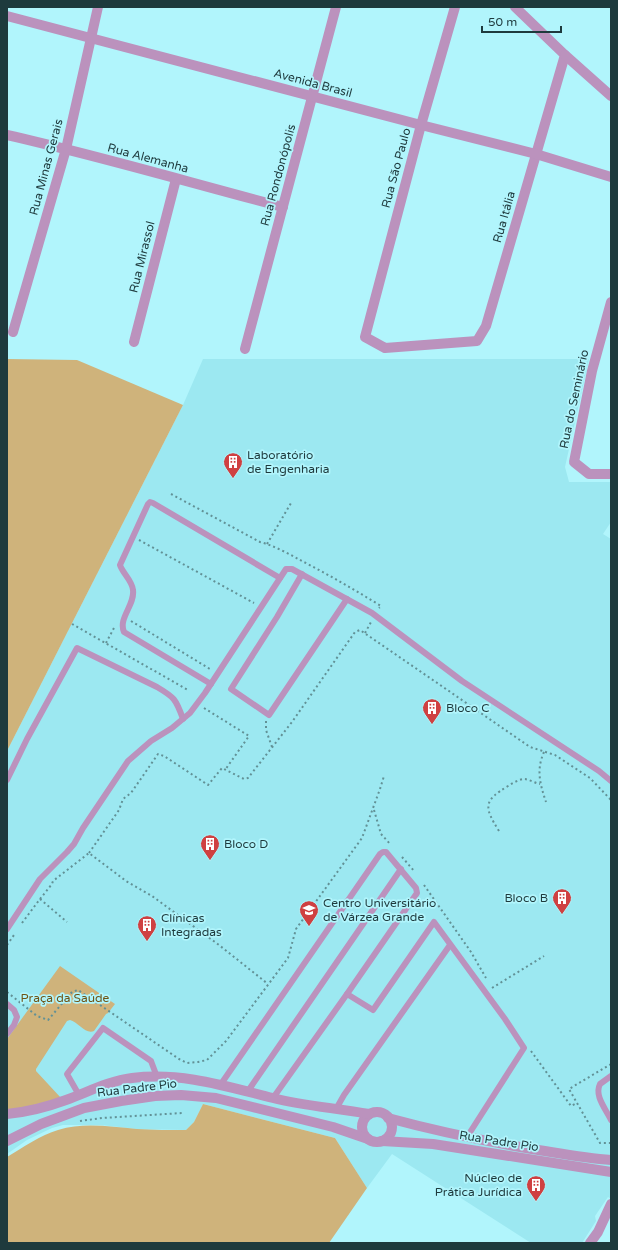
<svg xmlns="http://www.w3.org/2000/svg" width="618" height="1250" font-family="'Varela Round',sans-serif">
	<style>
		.built { fill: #9ce8f1 }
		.green { fill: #cfb37b }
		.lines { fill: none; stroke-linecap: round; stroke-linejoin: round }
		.path { stroke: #629196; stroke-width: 2; stroke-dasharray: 2 3; stroke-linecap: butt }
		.service { stroke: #bb92bd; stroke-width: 6 }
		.minor { stroke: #bb92bd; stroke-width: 10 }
		.tertiary { stroke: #bb92bd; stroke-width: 10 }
		.labels { text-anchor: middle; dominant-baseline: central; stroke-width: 3.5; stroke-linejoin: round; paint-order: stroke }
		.street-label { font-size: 12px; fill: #1e3a3d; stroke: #b1f5fc }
		.poi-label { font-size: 12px; fill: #1e3a3d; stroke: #b1f5fc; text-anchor: start }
		.park-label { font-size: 12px; fill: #6e5416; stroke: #b1f5fc }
	</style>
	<rect width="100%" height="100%" fill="#b1f5fc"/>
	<polygon class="built" points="203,359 589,359 565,467 569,482 611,482 611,522 603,534 611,539 611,1199 608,1197 595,1216 596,1221 582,1243 531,1243 392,1154 367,1188 335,1138 203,1104 194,1122 186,1130 137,1129 101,1125 63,1125 52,1128 27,1140 7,1154 7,751 183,405"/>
	<g class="green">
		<polygon points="7,359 77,360 183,405 7,751"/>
		<path d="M60,966L115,1004L108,1013L106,1014L94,1031C86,1035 78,1022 70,1020L67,1021L36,1069V1071L61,1098L7,1112V1039Z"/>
		<path d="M203,1104L335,1138L367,1188L329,1243H7V1157C22,1148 41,1135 58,1130C85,1122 110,1127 137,1129C153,1130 170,1130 186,1130L194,1122Z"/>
	</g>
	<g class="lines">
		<g class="path">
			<path d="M171,494L260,542C275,546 289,554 302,561C329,575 355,590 381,606L379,608"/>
			<polyline points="139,540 254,603"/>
			<polyline points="267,544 291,503"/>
			<polyline points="131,621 210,669"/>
			<polyline points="72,624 188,690"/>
			<polyline points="365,633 371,622"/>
			<polyline points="106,643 115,626"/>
			<polyline points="204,708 249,736 225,770"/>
			<polyline points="266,721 266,730 272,747"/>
			<path d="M544,752C536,770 540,784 546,802"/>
			<polyline points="374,810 381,834 391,845"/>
			<path d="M499,831C484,807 483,801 508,786C513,783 519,779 525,779C530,780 535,783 540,784"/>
			<polyline points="89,853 119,810 123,799 131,793 158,754 164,756 208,785 222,768 244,779 248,778 292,722 355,632 360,630 446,689 530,747 555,755 590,778 611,800"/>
			<polyline points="402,857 415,872"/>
			<polyline points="424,885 471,952 486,978"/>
			<polyline points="40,899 52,884 53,881 89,853 126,881 152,896 219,945 268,984"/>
			<polyline points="22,923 40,899 67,922"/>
			<polyline points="7,945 14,935"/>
			<polyline points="492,988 544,956"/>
			<polyline points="7,992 37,1016 48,1020 72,992 78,990 179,1059 187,1063 198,1062 207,1060 226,1041 288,958 296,929 362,838 380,789 384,776"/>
			<polyline points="531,1051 571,1106 577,1103"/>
			<polyline points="611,1064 569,1089 600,1143 611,1143"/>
			<polyline points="80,1121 102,1118 182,1113 182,1111"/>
		</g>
		<g class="service">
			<polyline points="302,574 277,617 231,689 269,715 347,599"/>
			<path d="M211,684L124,632C118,618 135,605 133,590C132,580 123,574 120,565L148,504L150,502L153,503L280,578"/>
			<path d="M7,780L27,739L77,648L157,687C174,697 176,699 183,719"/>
			<polyline points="7,929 40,879 67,852 74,844 83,828 128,761 151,741 172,728 190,713 205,693 286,569 292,569 372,613 462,681 599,771 611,781"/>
			<polyline points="347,994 373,1010 434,922 505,1019 524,1048 467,1137"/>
			<polyline points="7,1004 14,1010 17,1017 14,1025 7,1034"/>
			<path d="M611,1076L600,1084C594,1096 606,1109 611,1120"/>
			<polyline points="221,1084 380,854 383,852 386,852 416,888 417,893 347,994 273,1098"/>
			<polyline points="248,1091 401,869"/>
			<polyline points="79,1095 67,1074 103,1028 151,1061 157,1077"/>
			<polyline points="336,1109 344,1095 450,945"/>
		</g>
		<g class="minor">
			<polyline points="455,7 421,125 365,337 385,348 477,341 486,326 565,55 515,7"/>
			<polyline points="565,55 611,96"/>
			<path d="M7,135C100,156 191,183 283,207"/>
			<polyline points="611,302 592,371 574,462 589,474 611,474"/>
			<polyline points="13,332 66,149 98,7"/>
			<polyline points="134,342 176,179"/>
			<polyline points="245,349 336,7"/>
			<circle cx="377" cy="1127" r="15"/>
			<path d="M7,1114C28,1112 47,1107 66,1100C88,1092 109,1081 132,1078C182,1072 225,1086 273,1098C304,1106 337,1108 369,1114"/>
			<path d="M388,1118C436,1131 484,1141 532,1149C558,1153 584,1158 611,1160"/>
			<polyline points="7,1141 41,1124 84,1108 121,1101 155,1096 181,1095 216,1098 333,1127 368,1139"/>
			<polyline points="382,1141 433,1144 611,1172"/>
			<polyline points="590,1243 598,1232 611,1204"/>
		</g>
		<polyline class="tertiary" points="7,16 421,125 536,154 611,177"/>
	</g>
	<defs>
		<symbol id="building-pin" viewBox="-11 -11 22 30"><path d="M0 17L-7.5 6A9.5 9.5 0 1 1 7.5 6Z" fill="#cf4041" stroke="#b1f5fc"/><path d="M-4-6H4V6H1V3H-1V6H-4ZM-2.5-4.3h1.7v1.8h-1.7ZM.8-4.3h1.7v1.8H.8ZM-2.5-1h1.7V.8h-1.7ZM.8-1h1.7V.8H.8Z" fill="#fff"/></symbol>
		<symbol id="university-pin" viewBox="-11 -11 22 30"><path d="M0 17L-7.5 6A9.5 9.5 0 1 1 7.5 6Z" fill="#cf4041" stroke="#b1f5fc"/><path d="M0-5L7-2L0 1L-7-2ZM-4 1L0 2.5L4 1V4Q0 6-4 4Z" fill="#fff"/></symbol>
	</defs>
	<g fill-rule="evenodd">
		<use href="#building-pin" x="222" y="451" width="22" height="30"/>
		<use href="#building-pin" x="421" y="697" width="22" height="30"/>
		<use href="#building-pin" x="199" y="833" width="22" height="30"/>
		<use href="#building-pin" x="551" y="887" width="22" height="30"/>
		<use href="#university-pin" x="298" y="899" width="22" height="30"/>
		<use href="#building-pin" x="136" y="914" width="22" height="30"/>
		<use href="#building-pin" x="525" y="1174" width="22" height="30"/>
	</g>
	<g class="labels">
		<g class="street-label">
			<text transform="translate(313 83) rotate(15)">Avenida Brasil</text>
			<text transform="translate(148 158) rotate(15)">Rua Alemanha</text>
			<text transform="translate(46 167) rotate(-75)">Rua Minas Gerais</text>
			<text transform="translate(396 168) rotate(-75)">Rua São Paulo</text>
			<text transform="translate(278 175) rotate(-75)">Rua Rondonópolis</text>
			<text transform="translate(504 217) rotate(-74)">Rua Itália</text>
			<text transform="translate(142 257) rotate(-76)">Rua Mirassol</text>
			<text transform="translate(574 399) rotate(-78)">Rua do Seminário</text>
			<text transform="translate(137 1088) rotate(-7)">Rua Padre Pio</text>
			<text transform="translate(499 1141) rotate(9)">Rua Padre Pio</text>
		</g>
		<g class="poi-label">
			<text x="247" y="455">Laboratório<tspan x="247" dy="14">de Engenharia</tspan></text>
			<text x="446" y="708">Bloco C</text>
			<text x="224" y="844">Bloco D</text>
			<text x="548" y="898" text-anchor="end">Bloco B</text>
			<text x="323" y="903">Centro Universitário<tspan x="323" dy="14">de Várzea Grande</tspan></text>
			<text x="161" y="918">Clínicas<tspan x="161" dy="14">Integradas</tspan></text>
			<text x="522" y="1178" text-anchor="end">Núcleo de<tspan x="522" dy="14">Prática Jurídica</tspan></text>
		</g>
		<g class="park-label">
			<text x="65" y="998">Praça da Saúde</text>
		</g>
	</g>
	<rect width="618" height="1250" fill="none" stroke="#1e3a3d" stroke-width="16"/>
	<path d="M482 26v6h79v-6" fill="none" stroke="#1e3a3d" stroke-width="2"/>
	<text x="488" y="26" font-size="12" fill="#1e3a3d" stroke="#b1f5fc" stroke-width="3" paint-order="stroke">50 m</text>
</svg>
